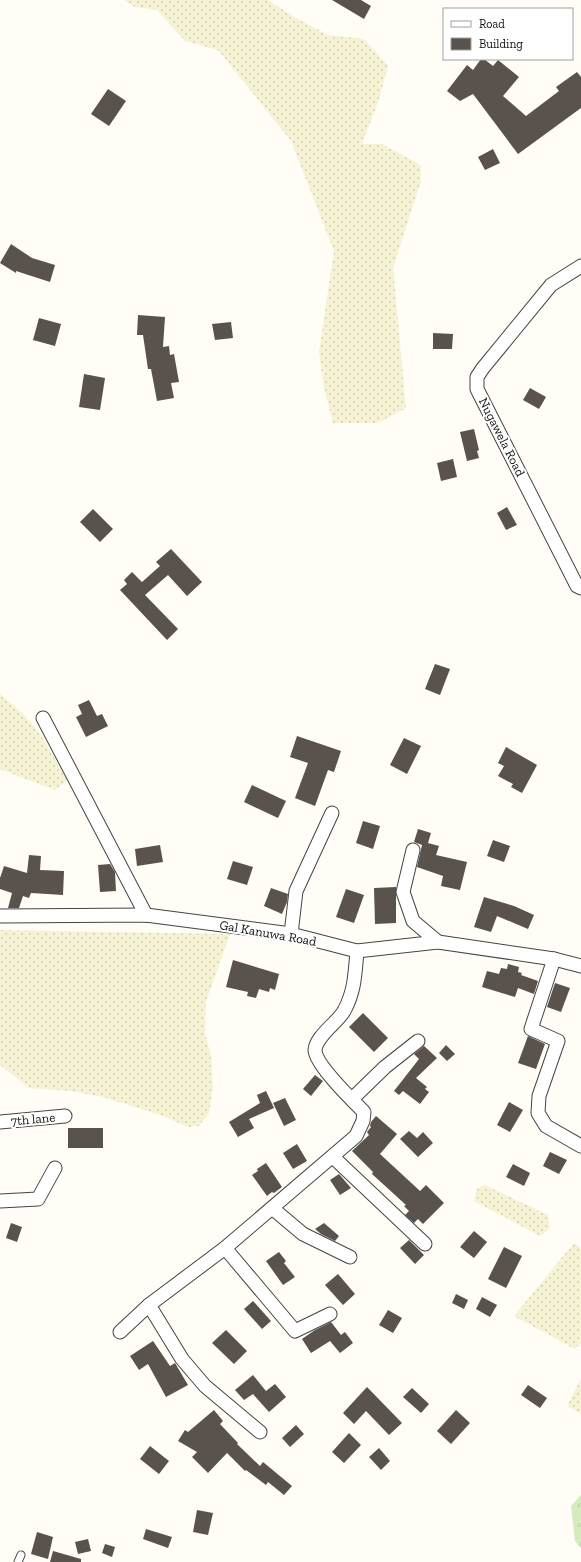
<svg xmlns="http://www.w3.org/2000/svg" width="581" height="1562" font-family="'Zilla Slab',serif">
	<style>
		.farmland { fill: url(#farmland-dots) }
		.park { fill: url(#park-tufts) }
		.building { fill: #5a524d }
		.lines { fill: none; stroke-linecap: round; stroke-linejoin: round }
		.service-casing { stroke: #444; stroke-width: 9 }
		.minor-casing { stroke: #444; stroke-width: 15 }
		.service { stroke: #fff; stroke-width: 7 }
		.minor { stroke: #fff; stroke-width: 13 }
		.labels { text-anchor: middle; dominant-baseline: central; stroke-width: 4; stroke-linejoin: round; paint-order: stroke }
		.street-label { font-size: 13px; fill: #111; stroke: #fff }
	</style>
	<defs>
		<pattern id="farmland-dots" width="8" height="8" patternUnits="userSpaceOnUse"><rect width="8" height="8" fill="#f6f3d4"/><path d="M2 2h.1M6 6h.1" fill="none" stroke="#d2cfb5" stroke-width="1.8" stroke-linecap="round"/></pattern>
		<pattern id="park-tufts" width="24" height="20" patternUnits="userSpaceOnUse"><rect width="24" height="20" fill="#d5ebbd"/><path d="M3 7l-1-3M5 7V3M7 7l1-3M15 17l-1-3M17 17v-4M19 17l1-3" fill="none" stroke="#b6c8a1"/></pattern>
	</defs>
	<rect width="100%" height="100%" fill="#fffdf5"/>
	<g class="farmland">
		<polygon points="124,0 268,0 296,18 328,35 364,39 388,66 378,102 362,144 382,144 421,165 421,181 393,268 406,408 378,423 333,423 324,388 319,351 334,251 291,141 218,50 185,41 157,10 135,7"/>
		<polygon points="0,694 24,715 40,733 67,780 55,790 0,769"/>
		<polygon points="0,930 230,934 206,1002 205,1033 211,1056 213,1087 209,1113 199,1126 188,1127 163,1116 103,1097 71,1091 29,1088 0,1065"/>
		<polygon points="485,1185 548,1215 550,1229 540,1236 474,1201 477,1189"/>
		<polygon points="574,1243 581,1248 581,1343 575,1349 514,1316"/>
		<polygon points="581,1379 581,1414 567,1406"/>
	</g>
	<polygon class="park" points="581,1495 581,1548 575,1541 571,1506"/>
	<g class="building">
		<polygon points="332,0 361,0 371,6 364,19"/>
		<polygon points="481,59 484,59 493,66 498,60 519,77 503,96 526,116 559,91 556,87 577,72 581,77 581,108 518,154 473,94 460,101 447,91 467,65 473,70"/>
		<polygon points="108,89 126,101 109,126 91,114"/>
		<polygon points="493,149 500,163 485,170 478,157"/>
		<polygon points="11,244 32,258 55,265 50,282 16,271 16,273 0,263"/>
		<polygon points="138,315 165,317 163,347 169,346 170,355 174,354 179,382 171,383 174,398 157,401 151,369 148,369 143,335 137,335"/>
		<polygon points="39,318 61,324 55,346 33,340"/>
		<polygon points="231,322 233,338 215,340 212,324"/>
		<polygon points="433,333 453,334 452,349 433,349"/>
		<polygon points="84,374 105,378 100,410 79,407"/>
		<polygon points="530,388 546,397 539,409 523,400"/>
		<polygon points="474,429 479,450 477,451 479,458 467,461 460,432"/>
		<polygon points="453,459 457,477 441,481 437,463"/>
		<polygon points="507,507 517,525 506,530 497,513"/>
		<polygon points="93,509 113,529 100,542 80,522"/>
		<polygon points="171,549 202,582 187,596 168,575 145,595 178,629 167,640 120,590 127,584 124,580 132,572 142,582 160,566 156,562"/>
		<polygon points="435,664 450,669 440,695 425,689"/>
		<polygon points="89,700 97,716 102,714 108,726 86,737 76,717 82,714 78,705"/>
		<polygon points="297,736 341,751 334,772 328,770 315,806 295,798 308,763 290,757"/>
		<polygon points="404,738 421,746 407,774 390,765"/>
		<polygon points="506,747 537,765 522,793 511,787 513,784 498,776 504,766 498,763"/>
		<polygon points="252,785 286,801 278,818 244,802"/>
		<polygon points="363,821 380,826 373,849 356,843"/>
		<polygon points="418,829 431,833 428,843 439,846 436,855 467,862 460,890 441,886 443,876 417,867 422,845 414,842"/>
		<polygon points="493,840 510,846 504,862 487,856"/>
		<polygon points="160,845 163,862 137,866 135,849"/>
		<polygon points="29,855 41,856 40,870 64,871 63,895 31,893 29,898 23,896 19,908 8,908 12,893 0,889 0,878 4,866 27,873"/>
		<polygon points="233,861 253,867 247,885 227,879"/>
		<polygon points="110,864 115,872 116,891 100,892 98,865"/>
		<polygon points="396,887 396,923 375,924 374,888"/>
		<polygon points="271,888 288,894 287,902 282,914 264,906"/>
		<polygon points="346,889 364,895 354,923 336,917"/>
		<polygon points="484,897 514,906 534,915 528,929 497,916 491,932 474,927"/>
		<polygon points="233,960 279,974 275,990 270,988 269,992 259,989 256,998 247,996 248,992 226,987"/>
		<polygon points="508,964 519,967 518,972 522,973 521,975 538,981 534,994 518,988 515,997 482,987 487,971 499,974 501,968 507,969"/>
		<polygon points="555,983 570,988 561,1012 547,1007"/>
		<polygon points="363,1013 388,1038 374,1052 349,1027"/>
		<polygon points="528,1036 545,1044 536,1069 518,1063"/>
		<polygon points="446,1045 455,1054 447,1061 439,1053"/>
		<polygon points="424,1046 437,1058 416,1078 427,1087 425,1089 429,1092 420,1104 403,1091 399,1095 394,1091 419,1059 414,1054"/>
		<polygon points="315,1075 323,1081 311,1096 303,1089"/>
		<polygon points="266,1091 274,1108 249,1119 254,1128 238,1137 229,1122 260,1103 257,1095"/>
		<polygon points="285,1098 296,1120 284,1126 273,1103"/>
		<polygon points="509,1102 523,1110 510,1132 497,1125"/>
		<polygon points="376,1116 397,1134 380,1154 420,1191 426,1185 444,1203 423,1224 418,1219 414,1223 405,1215 409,1211 404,1206 406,1205 372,1174 373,1172 352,1151 369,1135 367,1132 371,1127 370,1126 371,1122"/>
		<rect x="68" y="1128" width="35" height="20"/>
		<polygon points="409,1131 417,1138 423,1132 433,1143 418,1157 400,1139"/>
		<polygon points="297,1144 307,1161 293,1169 283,1153"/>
		<polygon points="550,1152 567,1160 559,1174 543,1166"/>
		<polygon points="266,1163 282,1187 274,1193 272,1192 267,1196 252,1175 258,1171 257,1169"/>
		<polygon points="513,1164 530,1173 524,1186 506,1177"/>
		<polygon points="339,1174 351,1188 340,1195 330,1180"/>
		<polygon points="11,1223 22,1227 17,1242 6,1238"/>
		<polygon points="324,1223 339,1236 335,1241 321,1234 315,1229"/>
		<polygon points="474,1231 487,1242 474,1258 460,1247"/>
		<polygon points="409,1240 424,1255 415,1264 400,1248"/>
		<polygon points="504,1247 522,1256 506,1288 488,1279"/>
		<polygon points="279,1252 286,1261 284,1263 295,1277 283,1285 266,1261"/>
		<polygon points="338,1274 355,1294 343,1305 325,1285"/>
		<polygon points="456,1294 468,1300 464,1309 452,1303"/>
		<polygon points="482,1297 497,1305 490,1317 476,1309"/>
		<polygon points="253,1301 271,1321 262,1329 244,1309"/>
		<polygon points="388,1310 402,1318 393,1333 379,1325"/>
		<polygon points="331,1322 341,1335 345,1332 353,1343 340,1353 330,1341 311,1353 302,1339 315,1330"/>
		<polygon points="226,1330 247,1351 234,1364 212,1343"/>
		<polygon points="153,1341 170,1366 175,1363 188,1385 166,1397 148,1364 139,1370 130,1356"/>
		<polygon points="253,1375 266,1391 275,1384 286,1397 269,1412 253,1394 244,1400 235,1390"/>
		<polygon points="528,1385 547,1398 540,1408 521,1395"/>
		<polygon points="367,1387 402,1423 389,1435 366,1411 354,1424 343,1413"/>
		<polygon points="412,1388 429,1404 421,1413 403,1397"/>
		<polygon points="214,1410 223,1421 220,1424 238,1443 237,1444 260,1466 263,1462 292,1486 284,1495 268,1482 266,1485 246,1470 245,1471 227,1453 208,1473 192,1457 197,1452 178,1441 185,1430 188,1432"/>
		<polygon points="456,1410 470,1423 451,1444 437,1431"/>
		<polygon points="296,1425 304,1434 290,1447 282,1438"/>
		<polygon points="349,1433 361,1445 344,1463 332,1452"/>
		<polygon points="150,1446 169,1461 159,1474 140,1459"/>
		<polygon points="379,1448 390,1461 381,1470 369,1457"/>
		<polygon points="197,1510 213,1513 208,1535 193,1532"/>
		<polygon points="146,1529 172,1537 168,1548 143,1539"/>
		<polygon points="37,1532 53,1537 48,1559 31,1554"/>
		<polygon points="88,1539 91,1551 78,1554 75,1542"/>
		<polygon points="105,1544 115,1547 112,1557 102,1553"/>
		<polygon points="53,1551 81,1559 81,1562 50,1562"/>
	</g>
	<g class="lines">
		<defs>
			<polyline id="service" points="18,1562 21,1555"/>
			<g id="minor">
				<polyline points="581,266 551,285 483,368 477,377 477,389 577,586 581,588"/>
				<polyline points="43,718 146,915"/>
				<polyline points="413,850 403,892 413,921 438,942"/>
				<polyline points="0,916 146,915 291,934 357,951 438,942 554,959 581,966"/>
				<polyline points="291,934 296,891 332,813"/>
				<polyline points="554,959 531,1029 558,1041 539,1096 538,1113 546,1126 581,1146"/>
				<polyline points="352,1099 385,1067 418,1041"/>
				<polyline points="0,1122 65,1116"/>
				<polyline points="333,1157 425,1244"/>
				<polyline points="0,1201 38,1199 55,1168"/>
				<polyline points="272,1208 303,1234 350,1257"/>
				<polyline points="225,1248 295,1331 330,1314"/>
				<polyline points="120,1332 149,1305"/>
				<path d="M260,1432L205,1386L182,1359L149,1305L225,1248L356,1136L363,1121L364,1112C353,1101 315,1064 315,1050C316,1036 337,1023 344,1011C355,991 355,973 357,951"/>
			</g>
		</defs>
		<use href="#service" class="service-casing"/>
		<use href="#minor" class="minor-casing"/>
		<use href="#service" class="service"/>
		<use href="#minor" class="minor"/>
	</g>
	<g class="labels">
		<g class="street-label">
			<text transform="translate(502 437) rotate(63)">Nugawela Road</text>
			<text transform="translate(268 933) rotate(10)">Gal Kanuwa Road</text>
			<text transform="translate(33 1119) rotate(-5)">7th lane</text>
		</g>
	</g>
	<rect x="443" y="8" width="130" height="52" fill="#ffffff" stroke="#a0a0a0"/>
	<rect x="451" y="21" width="20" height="6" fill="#ffffff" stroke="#a0a0a0"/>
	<text x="479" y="28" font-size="12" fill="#111111">Road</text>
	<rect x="451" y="38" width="20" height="12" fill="#5a524d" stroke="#a0a0a0"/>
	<text x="479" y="48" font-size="12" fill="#111111">Building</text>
</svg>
